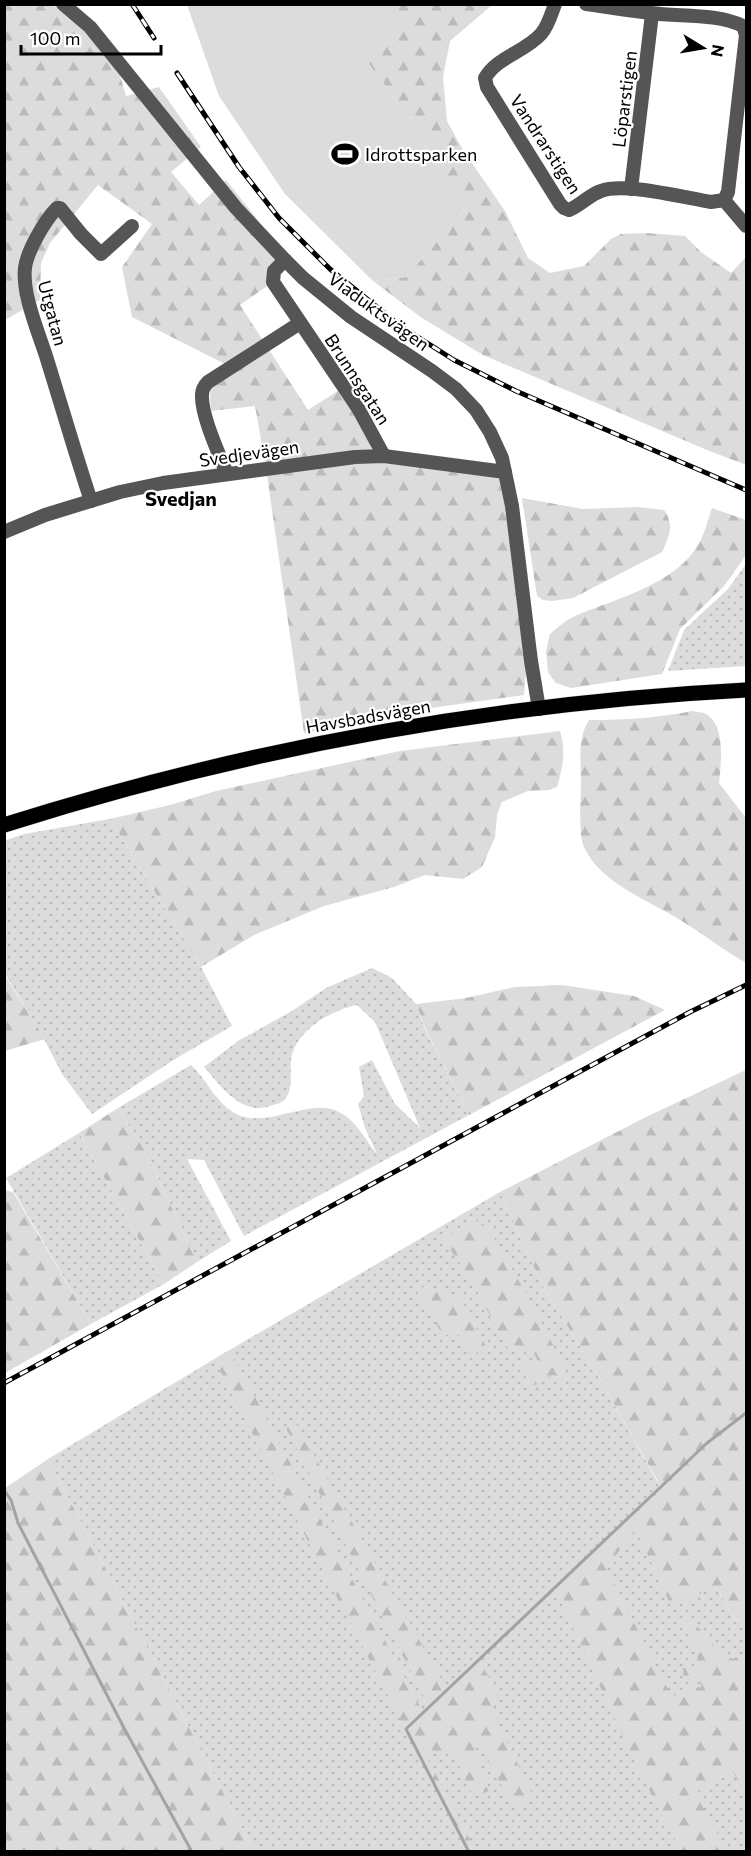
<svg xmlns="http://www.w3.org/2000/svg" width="751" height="1856" font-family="Commissioner,sans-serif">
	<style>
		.grass { fill: url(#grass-dots) }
		.forest { fill: url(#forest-firs) }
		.garden { fill: #dcdcdc }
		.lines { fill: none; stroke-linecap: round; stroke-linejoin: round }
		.stream { stroke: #a3a3a3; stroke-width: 3 }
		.major-casing { stroke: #dbdbdb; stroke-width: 16 }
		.minor { stroke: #555; stroke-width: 14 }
		.major { stroke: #000; stroke-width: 15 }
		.rail-casing { stroke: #000; stroke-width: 5 }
		.rail { stroke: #fff; stroke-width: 3; stroke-dasharray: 9; stroke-linecap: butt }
		.labels { text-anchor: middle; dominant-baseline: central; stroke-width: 4.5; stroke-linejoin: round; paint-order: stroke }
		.street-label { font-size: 18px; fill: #000; stroke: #fff }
		.poi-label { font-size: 18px; fill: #000; stroke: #fff; text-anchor: start }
		.neighbourhood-label { font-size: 20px; font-weight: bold; fill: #000; stroke: #fff }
	</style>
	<defs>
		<pattern id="grass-dots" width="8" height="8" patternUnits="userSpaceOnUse" patternTransform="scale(1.5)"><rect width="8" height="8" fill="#dcdcdc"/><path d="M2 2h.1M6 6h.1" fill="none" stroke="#bbb" stroke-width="1.8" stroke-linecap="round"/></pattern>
		<pattern id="forest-firs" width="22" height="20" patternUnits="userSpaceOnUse" patternTransform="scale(1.5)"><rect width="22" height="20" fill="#dcdcdc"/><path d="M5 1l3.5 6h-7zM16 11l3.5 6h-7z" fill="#bbb"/></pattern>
	</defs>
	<rect width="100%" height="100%" fill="#fff"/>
	<g class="grass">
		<polygon points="746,564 746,666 668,671 684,630 728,589"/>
		<polygon points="110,819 201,967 232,1026 175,1059 92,1114 62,1074 41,1033 5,974 4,841 24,834"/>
		<path d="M372,968L392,978L416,1004L425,1029L469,1115L244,1236L204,1160L187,1159L231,1241L197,1262L147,1154L118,1108L191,1065C208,1081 216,1104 238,1115C268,1128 309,1098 337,1111C356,1119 365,1140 377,1154L365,1128L358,1104L364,1096L359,1067L372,1060L395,1104L420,1128L375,1022L357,1005C331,1010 293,1032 291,1061C290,1072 293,1088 286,1098C283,1103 276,1104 270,1106C241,1116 221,1086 204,1067L238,1041L292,1011L326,988Z"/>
		<polygon points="79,1133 164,1284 91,1324 6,1178"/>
		<polygon points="500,1192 542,1285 596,1372 736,1622 746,1616 746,1851 254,1851 48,1459 221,1355"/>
	</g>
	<g class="forest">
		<path d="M5,5H51L59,8L89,32L117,65L126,96L159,87L201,147L171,172L199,205L226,180L284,253L276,280L240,305L308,410L344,387L369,436L373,461L480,474L513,482L528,648L524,695L431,708L304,733L266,468L255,406L211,411C209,388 210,381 225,364L132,317L122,267L152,224L98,185L50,243L41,263L40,300L5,320Z"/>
		<polygon points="388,5 492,5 450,41 443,77 447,121 463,150 505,211 528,258 550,273 584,266 611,239 621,234 646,233 685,236 701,252 731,273 746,257 746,465 707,450 483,355 422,318 373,281 406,277 464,210 407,115 366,60 399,34"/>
		<path d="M522,498L583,509L638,507L664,510C675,526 669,536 662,552L573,598L552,601L543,600L537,596Z"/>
		<path d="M712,508L746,520V555L724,586L680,629L662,674L571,688L556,683L548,672L546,651L550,634C558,627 567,619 577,615C616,599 678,583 699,543C705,533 708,519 712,508Z"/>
		<path d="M692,711C696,712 703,712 706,714C726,726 721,763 719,783L746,818V963C725,951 706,936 685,923C652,901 601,885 584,847C578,835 581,797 581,782C581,760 577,740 589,720C624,720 658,718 692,711Z"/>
		<path d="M560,731C566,751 563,767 557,787L549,790L528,791L502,802L497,815L495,837L482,867L463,879L425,875L394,887L324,906L254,935L201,967L110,819L170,805L216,791L400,751Z"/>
		<polygon points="4,974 45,1039 5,1051 4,1051"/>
		<polygon points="562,985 634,996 665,1010 469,1115 426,1030 416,1004 466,998 515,987"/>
		<polygon points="746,1070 746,1616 736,1622 716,1586 672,1608 636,1529 606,1568 672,1697 686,1688 702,1687 699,1680 684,1680 683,1668 694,1667 698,1658 683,1623 691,1619 723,1656 734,1659 746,1652 746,1795 733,1772 695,1793 727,1851 681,1851 637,1767 555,1589 661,1487 596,1372 542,1285 500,1192 646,1117"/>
		<polygon points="118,1108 147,1154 197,1262 164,1284 79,1133"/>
		<polygon points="5,1190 13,1192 91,1324 5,1373"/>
		<polygon points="473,1219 488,1227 537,1313 565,1370 560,1382 553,1375 531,1387 519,1364 538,1362 535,1355 507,1347 471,1280 443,1239"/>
		<polygon points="425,1286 460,1297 489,1352 469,1353 459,1335 443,1335 417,1291"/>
		<polygon points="230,1350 423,1712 429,1707 286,1428 295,1422 447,1689 479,1660 497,1691 491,1709 533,1795 513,1808 478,1740 473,1744 489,1791 473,1796 452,1751 425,1753 476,1851 468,1851 214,1359"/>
		<polygon points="48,1459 254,1851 5,1851 5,1488"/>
	</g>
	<polygon class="garden" points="187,5 388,5 400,34 366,60 407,115 464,210 406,277 373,281 285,194 219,96"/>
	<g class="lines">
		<g class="stream">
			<polyline points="4,1490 11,1500 18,1523 124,1728 192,1852"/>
			<polyline points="469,1852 406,1729 707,1443 746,1413"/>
		</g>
		<defs>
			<path id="major" d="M4,825C244,749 495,703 746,690"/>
		</defs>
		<use href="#major" class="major-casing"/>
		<g class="minor">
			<polyline points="63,4 90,27 236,208 285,260 303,278 351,317 432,371 456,389 476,410 490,432 502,458 512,506 531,661 539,709"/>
			<path d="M555,4C551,15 548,26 541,34C525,52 497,57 485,78L487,87L560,204L564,208L569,210C581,205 589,195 601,191C624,182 686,198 711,202L724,200L728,192L746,35L743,26C716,13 680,17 651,13C629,11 608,7 586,4"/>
			<polyline points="631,189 652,14"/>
			<polyline points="724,200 746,226"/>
			<polyline points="285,260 274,271 273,282 358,408 384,456"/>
			<path d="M227,474C219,454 201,415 202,395C202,389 204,386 208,382L300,323"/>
			<path d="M91,501C75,453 61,404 46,356C38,331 22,294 25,268C27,251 45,220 57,208H60L81,234L101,254L132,226"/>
			<polyline points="4,532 45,515 120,492 163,483 355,457 384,456 505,472"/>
		</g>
		<use href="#major" class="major"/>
		<defs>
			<g id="rail">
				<polyline points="132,4 154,38"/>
				<polyline points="177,73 239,167 279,218 330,269 399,325 454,360 516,391 746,490"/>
				<polyline points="4,1383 690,1012 746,985"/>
			</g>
		</defs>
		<use href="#rail" class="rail-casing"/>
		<use href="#rail" class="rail"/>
	</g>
	<defs>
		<symbol id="stadium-bare" viewBox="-9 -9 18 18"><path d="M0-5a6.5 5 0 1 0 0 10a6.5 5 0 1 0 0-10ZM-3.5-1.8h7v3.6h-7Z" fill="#000" stroke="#fff" stroke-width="2.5" paint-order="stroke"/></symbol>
	</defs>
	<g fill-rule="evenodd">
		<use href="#stadium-bare" x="326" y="135" width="38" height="38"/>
	</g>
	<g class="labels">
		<g class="street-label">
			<text transform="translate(624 99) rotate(-83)">Löparstigen</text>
			<text transform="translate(546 144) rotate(57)">Vandrarstigen</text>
			<text transform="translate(379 311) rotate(36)">Viaduktsvägen</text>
			<text transform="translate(53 313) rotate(75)">Utgatan</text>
			<text transform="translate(358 379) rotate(57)">Brunnsgatan</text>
			<text transform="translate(249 453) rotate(-8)">Svedjevägen</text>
			<text transform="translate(368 716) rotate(-10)">Havsbadsvägen</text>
		</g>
		<g class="poi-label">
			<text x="365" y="154">Idrottsparken</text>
		</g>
		<g class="neighbourhood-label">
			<text x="181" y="498">Svedjan</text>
		</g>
	</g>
	<rect width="751" height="1856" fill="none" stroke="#000000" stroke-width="12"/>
	<g transform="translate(703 48) rotate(101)" stroke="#ffffff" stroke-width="4.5" paint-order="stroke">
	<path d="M0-4.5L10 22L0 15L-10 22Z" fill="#000000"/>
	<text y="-9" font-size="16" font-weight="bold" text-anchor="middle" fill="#000000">N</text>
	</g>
	<path d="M21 45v9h140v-9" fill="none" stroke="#000000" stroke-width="3"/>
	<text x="30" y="45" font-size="18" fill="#000000" stroke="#ffffff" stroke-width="4.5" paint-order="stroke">100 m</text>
</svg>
